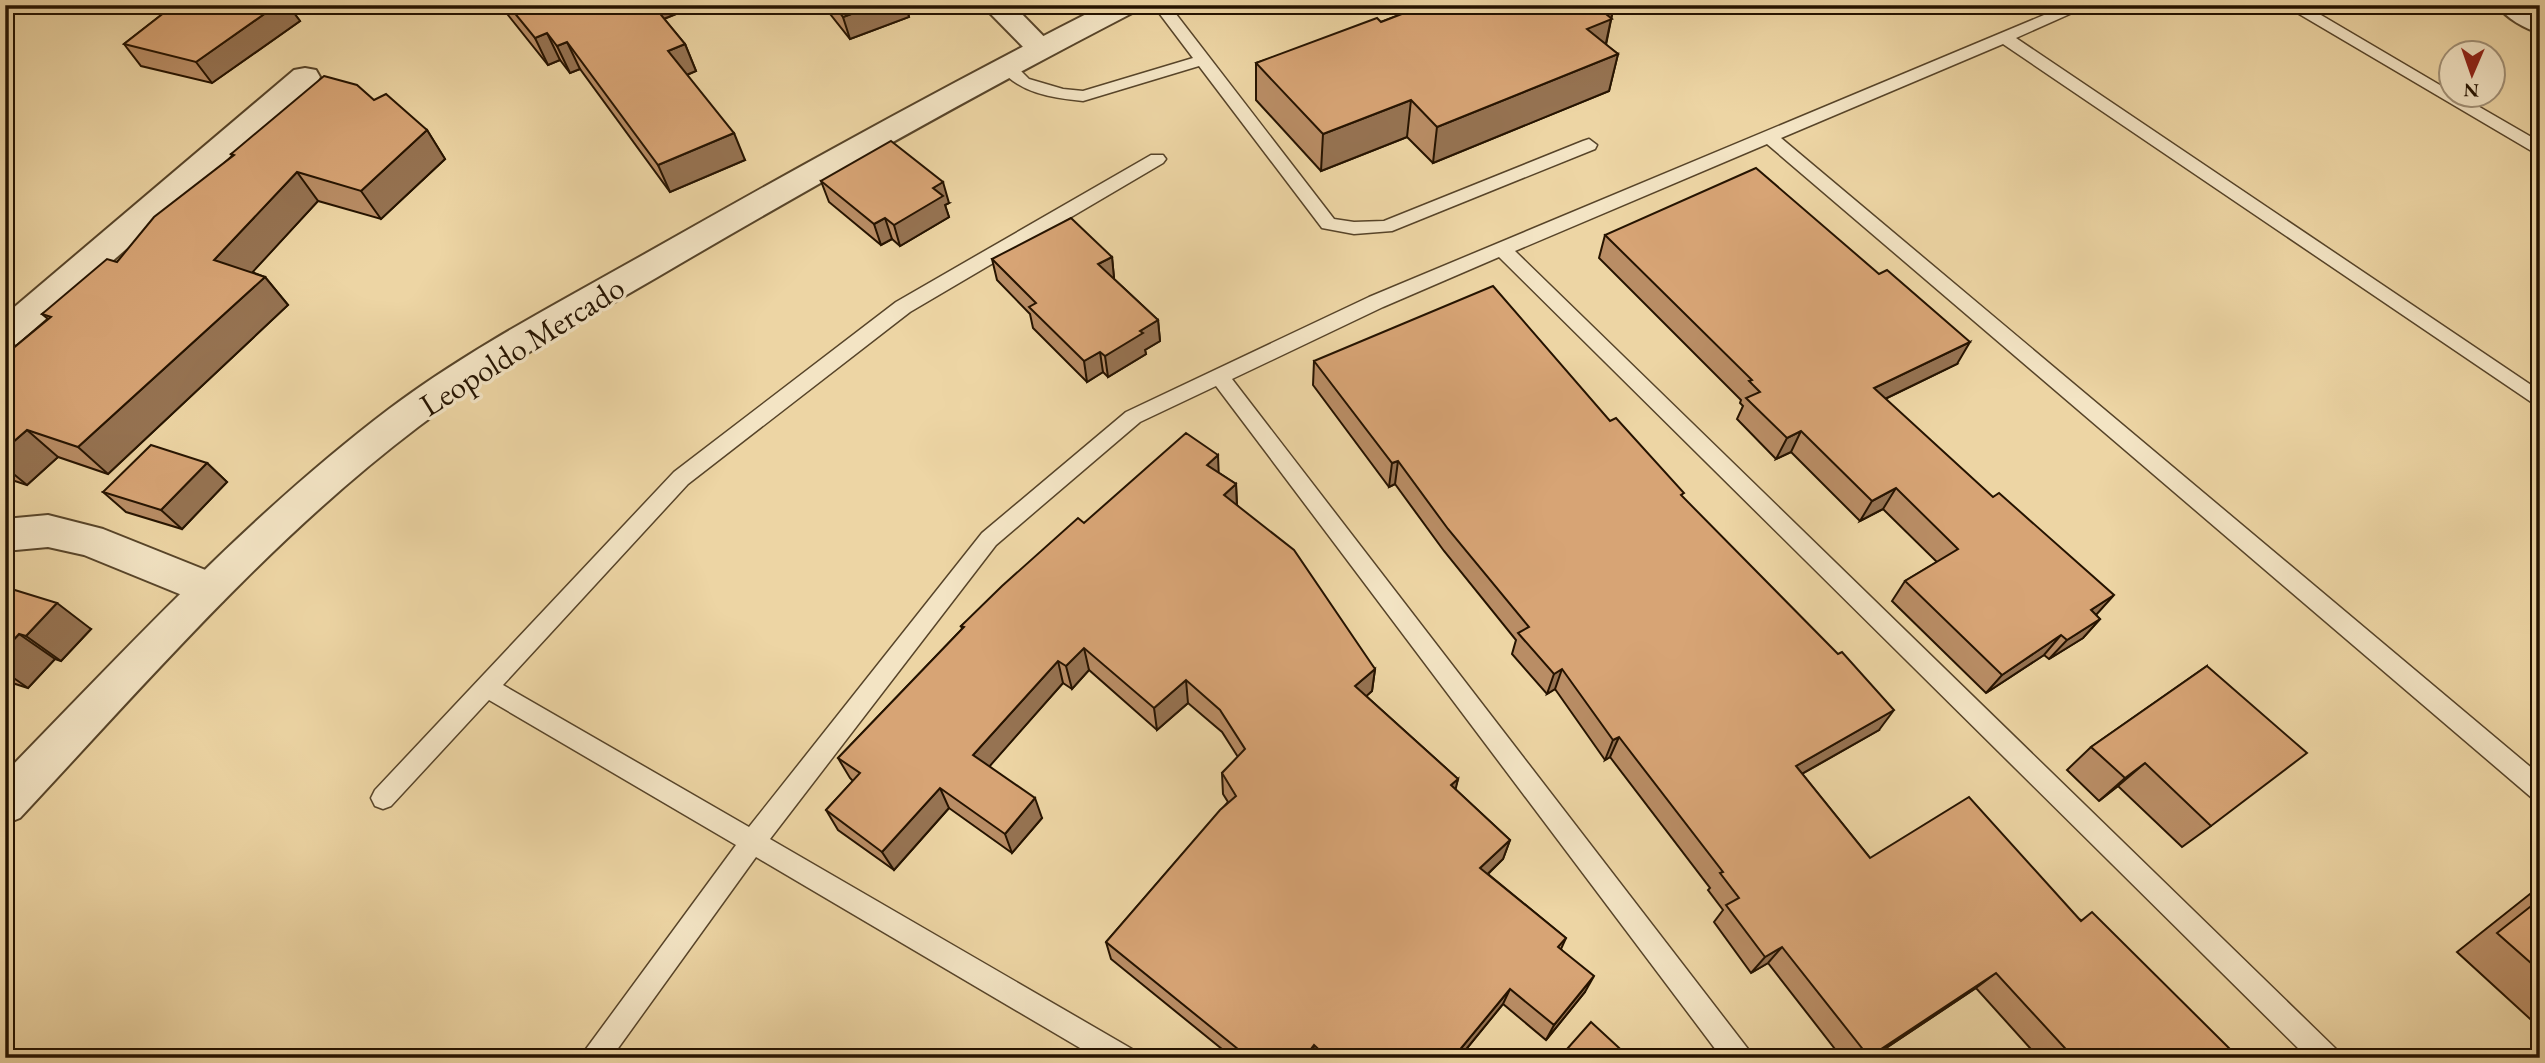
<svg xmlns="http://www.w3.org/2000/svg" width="2545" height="1063" font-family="'EB Garamond',serif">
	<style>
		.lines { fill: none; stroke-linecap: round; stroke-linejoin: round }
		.service-casing { stroke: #574429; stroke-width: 3 }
		.minor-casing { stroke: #574429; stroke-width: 4 }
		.tertiary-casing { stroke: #574429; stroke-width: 4 }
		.service { fill: #f3e4c4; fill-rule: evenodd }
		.minor { fill: #f3e4c4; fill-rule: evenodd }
		.tertiary { fill: #f3e4c4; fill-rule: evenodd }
		.wall { fill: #b98d65; stroke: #251300; stroke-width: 2 }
		.shaded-wall { fill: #967352; stroke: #251300; stroke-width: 2 }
		.building { fill: #d7a475; stroke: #251300; stroke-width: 2 }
		.labels { text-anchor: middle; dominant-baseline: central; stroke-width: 7; stroke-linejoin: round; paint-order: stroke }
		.street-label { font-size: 32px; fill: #251300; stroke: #f3e4c4 }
	</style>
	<rect width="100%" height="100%" fill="#edd5a4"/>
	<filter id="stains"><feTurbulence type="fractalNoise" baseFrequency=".00286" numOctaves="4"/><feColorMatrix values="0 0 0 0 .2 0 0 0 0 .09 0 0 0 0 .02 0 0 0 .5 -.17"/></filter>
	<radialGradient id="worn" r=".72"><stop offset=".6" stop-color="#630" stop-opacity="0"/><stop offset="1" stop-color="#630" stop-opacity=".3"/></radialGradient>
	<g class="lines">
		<defs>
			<g id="service">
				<path d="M1153,5H1169L1334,219L1354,222L1384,221L1583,141L1589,139L1597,145L1595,149L1392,231L1354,234L1322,228L1199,66L1083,101C1052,98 1018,93 999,67L1001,63H1013L1029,79L1063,89L1083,91L1193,58Z"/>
				<polygon points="2068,5 2090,5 2016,38 2540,391 2540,408 2003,44 1781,138 2540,775 2540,801 2532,798 1767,144 1515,251 2336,1049 2340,1058 2308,1058 1499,257 1383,307 1232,379 1748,1049 1752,1058 1722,1058 1216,386 1140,422 996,545 770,839 1132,1049 1136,1058 1097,1058 756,857 611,1058 582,1058 586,1049 736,845 489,700 391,806 383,809 375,806 371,798 375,790 674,472 896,302 1151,155 1163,155 1166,159 1163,163 910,312 688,484 503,685 749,827 982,533 1126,412 1369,297"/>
				<polygon points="2284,5 2304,5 2450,91 2450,94 2457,94 2540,142 2540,156"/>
			</g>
			<g id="minor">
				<polygon points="982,5 1013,5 1055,48 1050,54 1040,57 1030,54"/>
				<polygon points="305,68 316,70 320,77 316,84 17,344 5,348 5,315 294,70"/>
				<polygon points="48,515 103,529 223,577 229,589 223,601 209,606 84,555 48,547 5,551 5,519"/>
			</g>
			<g id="tertiary">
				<path d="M1104,5H1140L1136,11C981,91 829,177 678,265C590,317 499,365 418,427C270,539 146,683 20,818L5,824V773C128,647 248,516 389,409C470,348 562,301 650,251C800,166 950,83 1104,5Z"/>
				<path d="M2497,5H2531L2540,11V33C2525,29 2506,18 2497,5Z"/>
			</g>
		</defs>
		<use href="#service" class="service-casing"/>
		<use href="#minor" class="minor-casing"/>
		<use href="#tertiary" class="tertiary-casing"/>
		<use href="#service" class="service"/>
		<use href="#minor" class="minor"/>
		<use href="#tertiary" class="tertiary"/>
	</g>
	<g class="wall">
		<polygon points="174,5 305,5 294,13 300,21 212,83 141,66 124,44"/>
		<polygon points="500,5 690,5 691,8 664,19 685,44 696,71 687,75 745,160 670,192 580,69 570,73 560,60 548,65"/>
		<polygon points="823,5 906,5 909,17 850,39"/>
		<polygon points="1425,5 1614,5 1606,45 1618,54 1609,91 1433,163 1407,137 1321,171 1256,100 1256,63 1381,22"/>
		<polygon points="374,100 427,130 445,159 381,219 318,201 252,272 265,277 288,305 108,474 58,457 27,485 9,479 5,482 5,355 48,319 42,314 117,262 232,156 231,154"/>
		<polygon points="821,181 949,203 945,205 949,217 900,246 892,239 881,245 829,202"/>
		<polygon points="1605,235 1957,364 1885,399 2100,619 2083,638 2049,659 2044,655 1986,693 1892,601 1905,581 1937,562 1883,509 1860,521 1791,452 1776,459 1737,419 1743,406 1740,403 1741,400 1599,258"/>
		<polygon points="1112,257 1114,278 1113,278 1158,320 1160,341 1145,350 1146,354 1108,377 1103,372 1087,382 1033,328 1030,314 997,280 992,259"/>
		<polygon points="1314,361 1610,421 1682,497 1879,730 1802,774 1870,858 2081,920 2239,1058 2039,1058 1976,988 1871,1058 1842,1058 1768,963 1751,973 1714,922 1723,910 1708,890 1710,888 1610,757 1605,760 1555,689 1547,694 1512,654 1516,640 1444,551 1395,484 1389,487 1313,385"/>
		<polygon points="207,463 227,482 182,529 126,512 103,492"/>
		<polygon points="1219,473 1236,484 1237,505 1375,669 1372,691 1366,696 1458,779 1455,789 1510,840 1503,859 1488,874 1566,938 1561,949 1585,992 1546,1040 1503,1004 1459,1058 1233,1058 1111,959 1106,942 1228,802 1223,794 1222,773 1238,757 1222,732 1188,703 1157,730 1089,670 1072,689 1063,683 989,766 1042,818 1012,853 949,808 894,870 838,830 826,810 853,781 850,778 838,758 962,629 961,626 1084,523"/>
		<polygon points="5,587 91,629 61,661 55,659 28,688 9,682 5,686"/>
		<polygon points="2207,666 2211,826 2182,847 2118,786 2099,801 2067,770 2091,747"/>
		<polygon points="2540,886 2540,1028 2457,952"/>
	</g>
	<g class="shaded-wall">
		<polygon points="277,5 305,5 294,13 300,21 212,83 196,62"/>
		<polygon points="649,5 690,5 691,8 656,22"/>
		<polygon points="876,5 906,5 909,17 850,39 843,17"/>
		<polygon points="1583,5 1614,5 1603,57 1579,66"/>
		<polygon points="547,33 560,60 548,65 535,38"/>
		<polygon points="567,42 580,69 570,73 557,46"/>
		<polygon points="685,44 696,71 679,78 668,51"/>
		<polygon points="1618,54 1609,91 1433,163 1437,127"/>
		<polygon points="1411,100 1407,137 1321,171 1323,134"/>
		<polygon points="427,130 445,159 381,219 361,191"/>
		<polygon points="734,133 745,160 670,192 658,165"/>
		<polygon points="297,172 318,201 238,288 214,260"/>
		<polygon points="943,182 949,203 945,205 949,217 900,246 894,225 933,188"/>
		<polygon points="885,218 892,239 881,245 874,224"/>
		<polygon points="1112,257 1114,278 1101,285 1098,264"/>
		<polygon points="265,277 288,305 108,474 78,447"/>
		<polygon points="1158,320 1160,341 1145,350 1146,354 1108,377 1105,356 1140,331"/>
		<polygon points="1970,342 1957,364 1862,410 1874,388"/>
		<polygon points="1100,352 1103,372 1087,382 1084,361"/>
		<polygon points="27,430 58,457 27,485 5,467 5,449"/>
		<polygon points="1801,431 1791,452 1776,459 1787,438"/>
		<polygon points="1218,455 1219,480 1207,465"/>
		<polygon points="1398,461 1395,484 1389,487 1392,463"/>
		<polygon points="207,463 227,482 182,529 161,510"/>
		<polygon points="1236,484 1237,509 1224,495"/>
		<polygon points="1896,488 1883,509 1860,521 1872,501"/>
		<polygon points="2114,595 2096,615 2091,610"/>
		<polygon points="57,603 91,629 61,661 26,636"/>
		<polygon points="2100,619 2083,638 2049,659 2067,640"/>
		<polygon points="19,634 55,659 28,688 5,672 5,649"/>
		<polygon points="2061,635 2044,655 1986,693 2002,675"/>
		<polygon points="1084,648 1089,670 1072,689 1066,666"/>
		<polygon points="1058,661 1063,683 981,776 973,755"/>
		<polygon points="1375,669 1372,691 1353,708 1355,686"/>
		<polygon points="1562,669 1555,689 1547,694 1554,674"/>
		<polygon points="1186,680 1188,703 1157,730 1154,708"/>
		<polygon points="1894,710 1879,730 1782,785 1796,766"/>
		<polygon points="1619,737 1610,757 1605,760 1613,740"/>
		<polygon points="2145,763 2118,786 2099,801 2125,778"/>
		<polygon points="1458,779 1453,800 1451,785"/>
		<polygon points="940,788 949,808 894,870 882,852"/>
		<polygon points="1035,798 1042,818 1012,853 1005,834"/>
		<polygon points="1510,840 1503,859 1474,887 1480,868"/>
		<polygon points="1782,947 1768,963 1751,973 1765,957"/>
		<polygon points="1996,973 1976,988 1871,1058 1869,1058"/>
		<polygon points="1594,976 1585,992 1546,1040 1554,1025"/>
		<polygon points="1510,989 1503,1004 1459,1058 1453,1058"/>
		<polygon points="1314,1045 1313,1058 1304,1058"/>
	</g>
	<g class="building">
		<polygon points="174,5 277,5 196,62 124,44"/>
		<polygon points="508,5 653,5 685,44 668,51 734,133 658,165 567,42 557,46 547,33 535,38"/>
		<polygon points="834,5 876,5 843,17"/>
		<polygon points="1425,5 1595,5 1612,19 1587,29 1618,54 1437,127 1411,100 1323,134 1256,63 1377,18 1381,22"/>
		<polygon points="324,76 357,85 374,100 386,94 427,130 361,191 297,172 214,260 265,277 78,447 27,430 5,449 5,355 51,317 42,314 107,259 117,262 154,217 234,155 231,154"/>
		<polygon points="891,141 943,182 933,188 943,196 894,225 885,218 874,224 821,181"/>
		<polygon points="1756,168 1879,274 1887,270 1970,342 1874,388 1993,497 1999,493 2114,595 2091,610 2100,619 2067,640 2061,635 2002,675 1905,581 1958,549 1896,488 1872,501 1801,431 1787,438 1746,398 1760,392 1749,381 1752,380 1605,235"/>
		<polygon points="1071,218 1112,257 1098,264 1158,320 1140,331 1143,333 1105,356 1100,352 1084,361 1029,307 1036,303 992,259"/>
		<polygon points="1493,286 1610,421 1616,418 1684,493 1681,495 1838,654 1842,652 1894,710 1796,766 1870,858 1969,797 2081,921 2092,912 2239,1058 2074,1058 1996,973 1869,1057 1782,947 1765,957 1726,905 1739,898 1720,873 1723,872 1619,737 1613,740 1562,669 1554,674 1518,633 1529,627 1448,529 1398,461 1392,463 1314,361"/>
		<polygon points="1186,433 1218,455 1207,465 1236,484 1224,495 1294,550 1375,669 1355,686 1458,779 1451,785 1510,840 1480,868 1566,938 1558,947 1594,976 1554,1025 1510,989 1453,1058 1328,1058 1314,1045 1304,1058 1249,1058 1106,942 1220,810 1236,796 1222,773 1245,749 1220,710 1186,680 1154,708 1084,648 1066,666 1058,661 973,755 1035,798 1005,834 940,788 882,852 826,810 860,773 838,758 964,627 961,626 1002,586 1078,518 1084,523"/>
		<polygon points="151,445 207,463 161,510 103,492"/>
		<polygon points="5,587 57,603 26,636 19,634 5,649"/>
		<polygon points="2207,666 2307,753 2211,826 2145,763 2125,778 2091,747"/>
		<polygon points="2540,899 2540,971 2497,933"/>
		<polygon points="1591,1022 1630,1058 1559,1058"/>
	</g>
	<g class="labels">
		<g class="street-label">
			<text transform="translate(522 346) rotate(-32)">Leopoldo Mercado</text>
		</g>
	</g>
	<rect width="2545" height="1063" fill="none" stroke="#edd5a4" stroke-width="28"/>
	<rect x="7" y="7" width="2531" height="1049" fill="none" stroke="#251300" stroke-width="3.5"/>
	<rect x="14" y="14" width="2517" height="1035" fill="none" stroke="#251300" stroke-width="2"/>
	<g transform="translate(2472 74) rotate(182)"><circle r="33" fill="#f3e4c4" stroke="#a19076" stroke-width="2"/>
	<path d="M0-5L12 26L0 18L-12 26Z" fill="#8f2418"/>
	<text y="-10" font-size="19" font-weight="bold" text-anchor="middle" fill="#251300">N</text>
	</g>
	<rect width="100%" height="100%" filter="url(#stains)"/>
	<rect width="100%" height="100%" fill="url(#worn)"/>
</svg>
